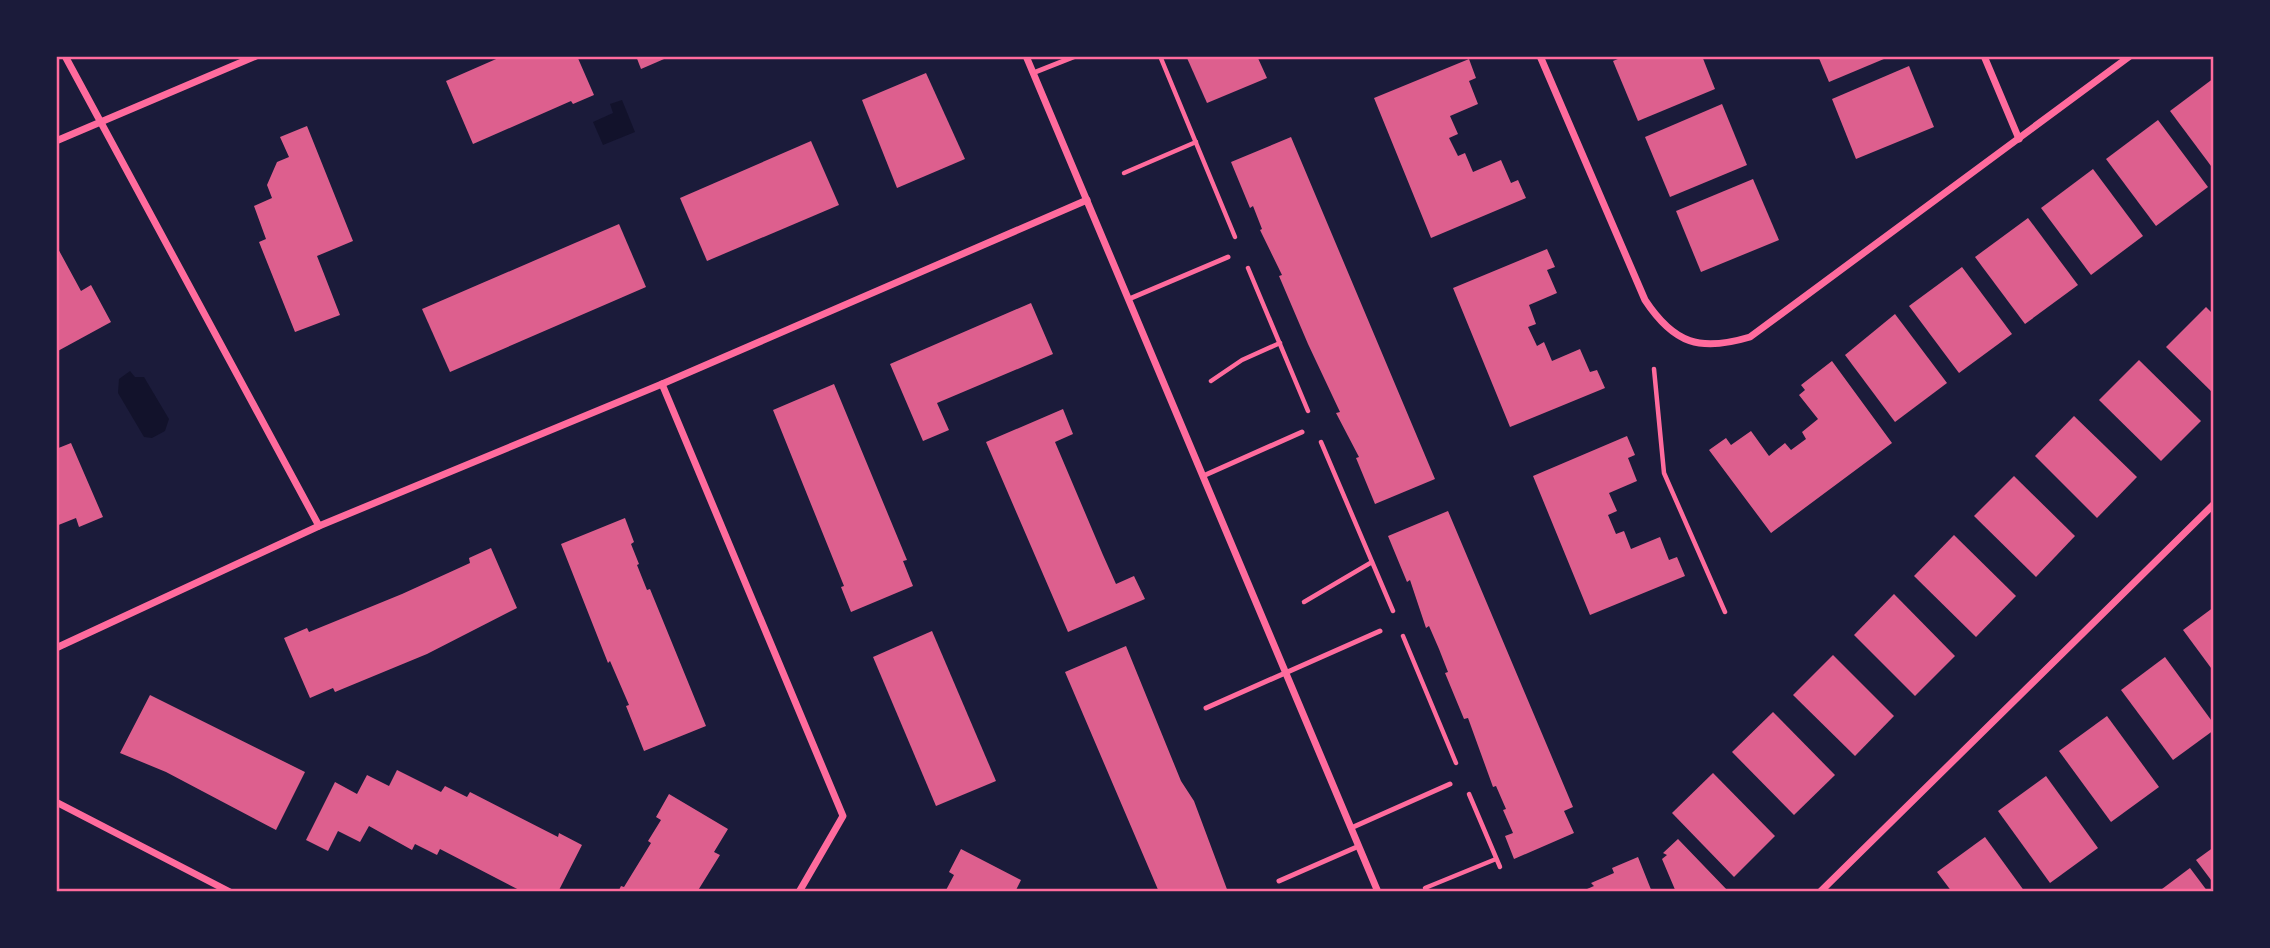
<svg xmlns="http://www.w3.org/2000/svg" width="2270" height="948" font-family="Ubuntu,sans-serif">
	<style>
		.water { fill: #12122b }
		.building { fill: #dd5f8e }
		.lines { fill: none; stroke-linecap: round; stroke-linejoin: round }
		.path { stroke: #ff6b9d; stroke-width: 4.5 }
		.service { stroke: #ff6b9d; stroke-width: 5 }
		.minor { stroke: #ff6b9d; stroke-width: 7 }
		.neatline { fill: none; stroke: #ff6b9d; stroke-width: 2.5 }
	</style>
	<rect width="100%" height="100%" fill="#1b1b3a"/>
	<g class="water">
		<polygon points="622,100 635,132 603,145 593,122 613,113 610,104"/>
		<polygon points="130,371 135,377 144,377 169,419 165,431 152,438 144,437 118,393 119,379"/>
	</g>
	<g class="building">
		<polygon points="503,56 577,56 594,95 573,104 571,101 473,144 446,81"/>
		<polygon points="636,56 671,56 641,69"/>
		<polygon points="1190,56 1257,56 1267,78 1207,103 1187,58"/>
		<polygon points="1625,56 1702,56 1715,89 1638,121 1613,61"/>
		<polygon points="1818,56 1891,56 1829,82"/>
		<polygon points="1469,59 1476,78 1469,81 1478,104 1450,116 1458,134 1449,138 1458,156 1465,153 1473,172 1501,160 1511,183 1518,180 1526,198 1431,238 1374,98"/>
		<polygon points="1909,66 1934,127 1856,159 1832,99"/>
		<polygon points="926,73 965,159 897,188 862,100"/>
		<polygon points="2214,78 2214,170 2170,111"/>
		<polygon points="1722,104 1747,165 1670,197 1645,137"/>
		<polygon points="2158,120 2208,187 2156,226 2106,159"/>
		<polygon points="307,126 353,241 317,256 340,315 295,332 259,242 266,239 254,206 272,198 267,185 277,162 289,157 280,137"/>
		<polygon points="1291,137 1435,479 1375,504 1356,458 1359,457 1336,413 1340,412 1308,344 1279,276 1282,275 1260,230 1262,229 1253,206 1250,208 1231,162"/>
		<polygon points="811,141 839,205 707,261 680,198"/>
		<polygon points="2093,169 2143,236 2091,275 2041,208"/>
		<polygon points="1753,179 1779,240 1701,272 1676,211"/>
		<polygon points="2028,218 2078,285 2025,324 1975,257"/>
		<polygon points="619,224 646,287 450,372 422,309"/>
		<polygon points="56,245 81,291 91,285 111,322 56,352"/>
		<polygon points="1547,249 1555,267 1547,270 1557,293 1529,305 1536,324 1528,327 1537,346 1544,342 1552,361 1580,349 1590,372 1597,370 1605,388 1510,427 1453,288"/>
		<polygon points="1962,267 2012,334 1959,373 1909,306"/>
		<polygon points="1031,303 1053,354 937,403 949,430 923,441 890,364"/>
		<polygon points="2206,307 2214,315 2214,394 2166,347"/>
		<polygon points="1895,314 1947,383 1895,422 1845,355"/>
		<polygon points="2139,360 2201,421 2161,461 2099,400"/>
		<polygon points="1832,361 1892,443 1771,533 1709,450 1726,438 1731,445 1751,431 1769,456 1785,443 1791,450 1806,439 1802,432 1818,419 1799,395 1805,390 1801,385"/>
		<polygon points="834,384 907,560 903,561 913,586 851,612 841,587 844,586 773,410"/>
		<polygon points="1063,409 1073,434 1055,442 1103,555 1116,584 1134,576 1145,599 1068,632 986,442"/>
		<polygon points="2074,416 2137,477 2097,518 2035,456"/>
		<polygon points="1627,436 1635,455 1628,458 1637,481 1609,493 1617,511 1608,515 1616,534 1624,531 1631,549 1660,537 1669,560 1677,557 1685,576 1590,615 1533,476"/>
		<polygon points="71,443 103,517 79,527 76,518 56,526 56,449"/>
		<polygon points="2014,476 2075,536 2036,577 1974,516"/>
		<polygon points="1448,511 1573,807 1564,811 1574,833 1514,859 1505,836 1513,833 1503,810 1506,809 1496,786 1493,787 1468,718 1464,719 1445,673 1448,672 1439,649 1429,626 1426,628 1410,580 1407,582 1388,536"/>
		<polygon points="625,518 634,542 631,544 639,564 637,565 647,590 650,589 706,726 644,751 626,706 629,705 610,661 608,663 561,544"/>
		<polygon points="1954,535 2016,596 1976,637 1914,576"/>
		<polygon points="491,548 517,608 427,654 335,692 333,688 310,698 284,638 307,628 309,632 402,594 470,563 469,558"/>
		<polygon points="1894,594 1955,656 1915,696 1854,635"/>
		<polygon points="2214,607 2214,672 2183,630"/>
		<polygon points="932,631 996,781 936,806 873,657"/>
		<polygon points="1126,646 1181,781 1194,801 1228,892 1159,892 1065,672"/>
		<polygon points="1833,655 1894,716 1855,756 1793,695"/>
		<polygon points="2165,657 2214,724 2214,730 2173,760 2121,690"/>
		<polygon points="150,695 305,772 276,830 166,772 120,753"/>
		<polygon points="1773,712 1835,775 1794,815 1732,752"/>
		<polygon points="2107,716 2159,787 2111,822 2059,751"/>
		<polygon points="397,770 441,792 445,786 467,797 470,792 558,837 559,833 582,845 558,892 523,892 440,849 437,855 415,844 412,850 369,826 360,842 338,831 328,851 306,840 335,782 357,794 367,775 389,786"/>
		<polygon points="1713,773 1775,836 1734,877 1672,813"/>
		<polygon points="2046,776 2098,848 2050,883 1998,811"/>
		<polygon points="669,794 728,829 714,852 720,855 697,892 618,892 621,886 624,887 651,843 648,841 661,820 656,817"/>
		<polygon points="1985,837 2025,892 1952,892 1937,872"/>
		<polygon points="1678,839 1729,892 1676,892 1662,859 1667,855 1663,853"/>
		<polygon points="2214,847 2214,884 2196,860"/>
		<polygon points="961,849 1021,880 1015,892 945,892 954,875 949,872"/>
		<polygon points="1638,857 1652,892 1580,892 1594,886 1591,883 1614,873 1612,868"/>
		<polygon points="2190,868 2208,892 2158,892"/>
	</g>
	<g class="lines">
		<g class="path">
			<polyline points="1160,56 1235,237"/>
			<polyline points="1124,173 1196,142"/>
			<polyline points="1248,268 1308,411"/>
			<polyline points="1654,369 1664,473 1725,612"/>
			<polyline points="1211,381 1242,360 1280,343"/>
			<polyline points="1321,442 1393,611"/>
			<polyline points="1304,602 1372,562"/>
			<polyline points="1403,636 1456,763"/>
			<polyline points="1469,794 1500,867"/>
			<polyline points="1425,888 1496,859"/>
		</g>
		<g class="service">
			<polyline points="1033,73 1076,56"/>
			<polyline points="1129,299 1228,257"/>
			<polyline points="1203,476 1302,432"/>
			<polyline points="1206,708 1380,631"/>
			<polyline points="1351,828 1450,784"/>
			<polyline points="1279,881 1359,846"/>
		</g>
		<g class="minor">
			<polyline points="65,56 319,526"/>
			<polyline points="1026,56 1378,892"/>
			<path d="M1540,56L1645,300C1674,344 1700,352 1750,337L2130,56"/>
			<polyline points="1984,56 2019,139"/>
			<polyline points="56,141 256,56"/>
			<polyline points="662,384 843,816 799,892"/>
			<polyline points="56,648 319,526 662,384 1087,200"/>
			<polyline points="56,802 230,892"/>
			<polyline points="1820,892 2214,504"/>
		</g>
	</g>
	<rect width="2270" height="948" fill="none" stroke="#1b1b3a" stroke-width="116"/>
	<rect x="58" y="58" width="2154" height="832" class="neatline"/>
</svg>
